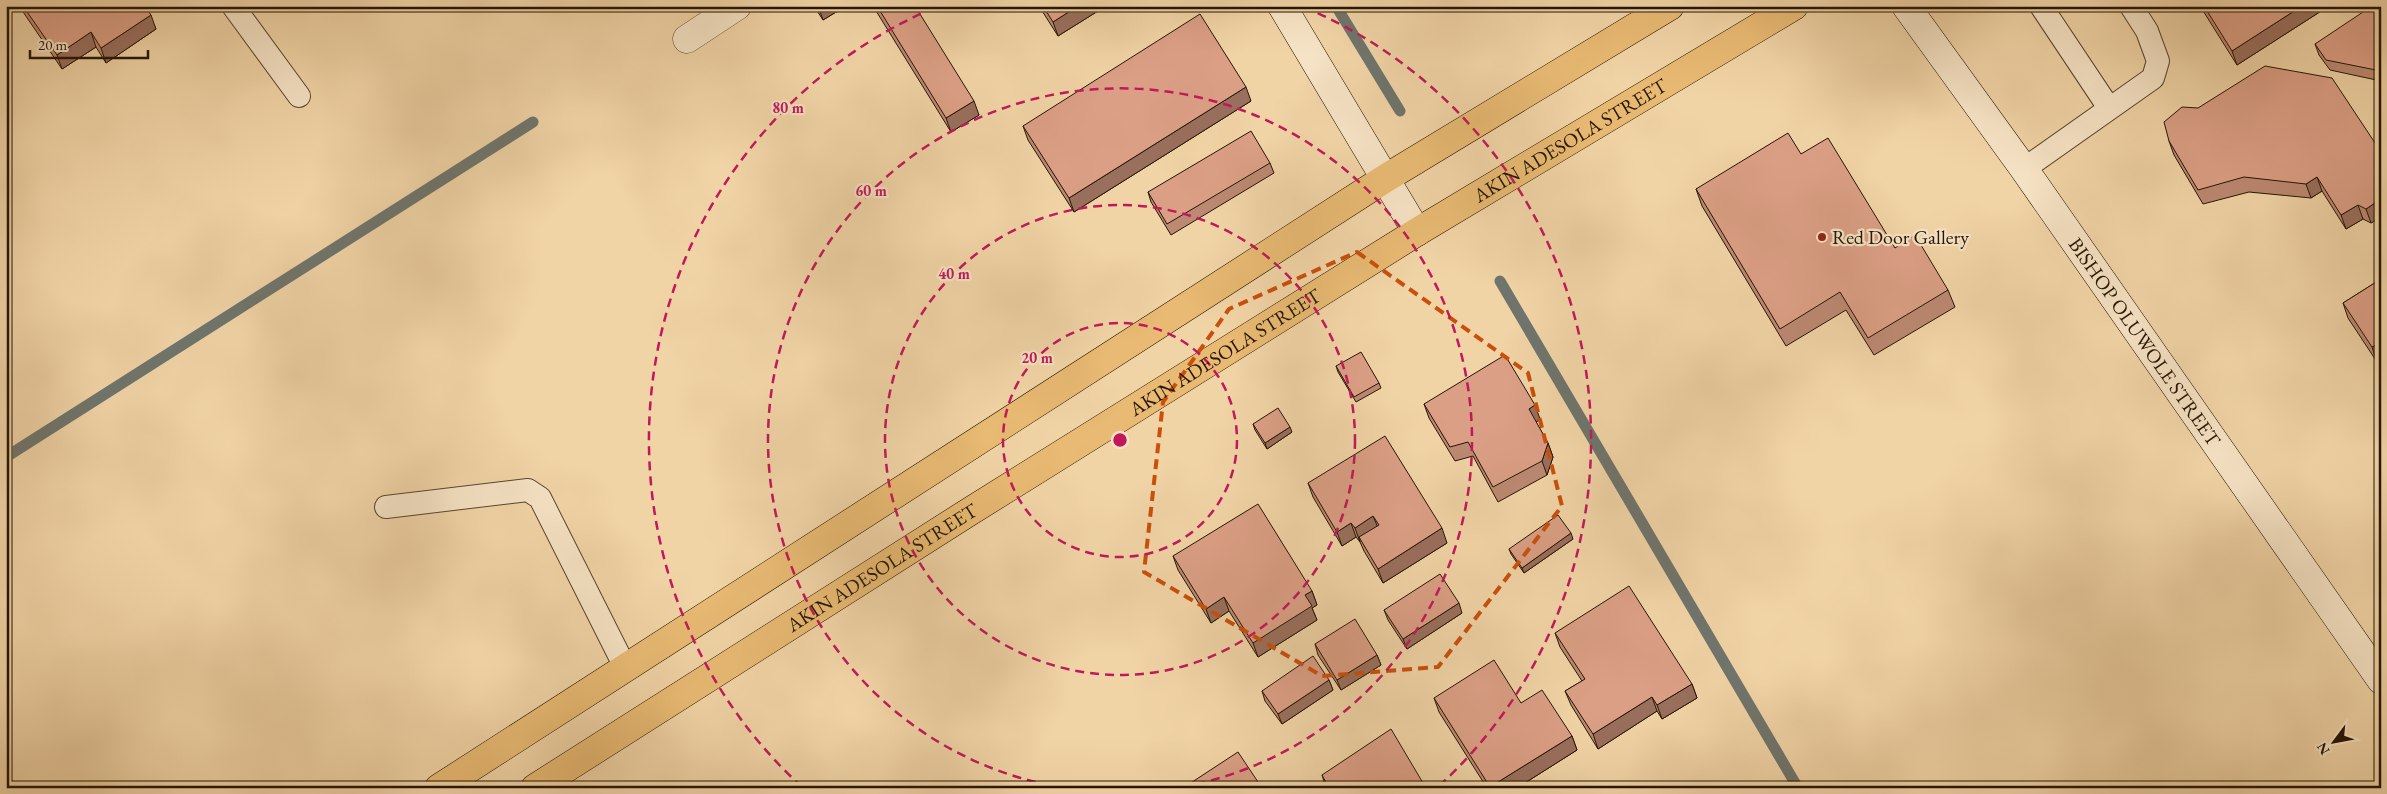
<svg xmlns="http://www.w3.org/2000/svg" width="2387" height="794" font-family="'EB Garamond',serif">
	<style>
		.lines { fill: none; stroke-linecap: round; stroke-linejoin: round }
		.stream { stroke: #6f756d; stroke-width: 11 }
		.lane-casing { stroke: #58452c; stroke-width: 24 }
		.street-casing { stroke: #58452c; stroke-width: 29 }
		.secondary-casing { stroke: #251503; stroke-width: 29 }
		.primary-casing { stroke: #251503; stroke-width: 29 }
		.lane { stroke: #f6e3c5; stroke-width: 22 }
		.street { stroke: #f6e3c5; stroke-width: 28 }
		.secondary { stroke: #f6e3c5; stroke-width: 28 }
		.primary { stroke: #e8ba73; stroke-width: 28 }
		.wall { fill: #bc8972; stroke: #251503 }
		.shaded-wall { fill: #996f5d; stroke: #251503 }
		.building { fill: #db9f85; stroke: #251503 }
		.marked { fill: none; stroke: #cb4f0b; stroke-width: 4; stroke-dasharray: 10 6; stroke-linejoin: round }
		.ring { fill: none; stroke: #c2185b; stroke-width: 2.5; stroke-dasharray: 9 6 }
		.poi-dot { fill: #8f2418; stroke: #f6e3c5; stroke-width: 2 }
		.labels { text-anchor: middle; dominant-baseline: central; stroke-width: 4.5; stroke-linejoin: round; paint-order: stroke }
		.street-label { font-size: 20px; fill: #251503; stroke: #f6e3c5 }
		.poi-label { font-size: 20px; fill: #251503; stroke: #f6e3c5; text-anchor: start }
		.centre { fill: #c2185b; stroke: #f6e3c5; stroke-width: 2.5 }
		.ring-label { font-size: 15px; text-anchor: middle; font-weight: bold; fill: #c2185b; stroke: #f6e3c5; stroke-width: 4.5; stroke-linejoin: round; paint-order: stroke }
	</style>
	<rect width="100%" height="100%" fill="#f1d4a6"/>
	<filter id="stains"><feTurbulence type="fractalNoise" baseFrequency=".004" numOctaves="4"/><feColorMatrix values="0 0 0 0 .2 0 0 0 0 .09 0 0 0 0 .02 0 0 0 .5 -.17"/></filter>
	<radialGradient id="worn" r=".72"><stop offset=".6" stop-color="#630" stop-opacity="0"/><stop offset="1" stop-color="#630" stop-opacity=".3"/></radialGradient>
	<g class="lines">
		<g class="stream">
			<polyline points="1336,6 1400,111"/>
			<polyline points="1500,281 1798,788"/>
			<polyline points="6,457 533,122"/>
		</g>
		<defs>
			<g id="lane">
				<polyline points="233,6 299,96"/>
				<polyline points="2041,6 2109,108"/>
				<polyline points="2024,169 2153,78 2158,61 2147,31 2131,6"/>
				<polyline points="386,507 528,490 540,498 626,669"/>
			</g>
			<polyline id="street" points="687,39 737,6"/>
			<g id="secondary">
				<polyline points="1282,6 1417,232"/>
				<path id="s1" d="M1906,6L2024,169L2381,680"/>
			</g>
			<g id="primary">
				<polyline points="439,788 1386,178 1670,6"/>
				<path id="s2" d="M535,788L969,512L1417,232L1794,6"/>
			</g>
		</defs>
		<use href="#lane" class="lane-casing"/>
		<use href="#street" class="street-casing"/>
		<use href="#secondary" class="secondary-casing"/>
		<use href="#primary" class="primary-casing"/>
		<use href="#lane" class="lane"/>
		<use href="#street" class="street"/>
		<use href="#secondary" class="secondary"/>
		<use href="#primary" class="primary"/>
	</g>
	<g class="wall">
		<polygon points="19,6 145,6 156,29 106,63 96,47 62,69"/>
		<polygon points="814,6 846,6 823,20"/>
		<polygon points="873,6 915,6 979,115 951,132"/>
		<polygon points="1039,6 1106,6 1058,36"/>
		<polygon points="2200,6 2329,6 2237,65"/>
		<polygon points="2381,13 2381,81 2330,70 2319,55 2315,44"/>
		<polygon points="1251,101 1074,212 1028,140 1023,126"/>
		<polygon points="2198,108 2381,152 2381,217 2371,223 2363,219 2346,229 2322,191 2311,198 2249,192 2203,204 2174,155 2169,141"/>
		<polygon points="1801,154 1895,248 1948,290 1955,307 1874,355 1846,310 1786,346 1702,206 1696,189"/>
		<polygon points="1270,163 1274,173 1171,235 1151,202 1148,192"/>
		<polygon points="2381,279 2377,362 2348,318 2343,303"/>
		<polygon points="1336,366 1379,383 1381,388 1356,402 1338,372"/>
		<polygon points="1424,404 1540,419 1536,422 1548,443 1553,457 1547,475 1498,502 1473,456 1455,461 1429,418"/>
		<polygon points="1253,424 1292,432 1267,449 1255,430"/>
		<polygon points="1308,483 1447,543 1383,583 1364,551 1360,542 1356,537 1342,546 1313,497"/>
		<polygon points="1573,539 1524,573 1511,554 1509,549"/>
		<polygon points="1173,556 1312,591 1317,605 1312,608 1317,620 1258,657 1229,611 1211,623 1178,570"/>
		<polygon points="1384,610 1462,613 1407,649 1388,620"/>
		<polygon points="1555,633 1692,684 1697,698 1662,719 1657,711 1598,749 1571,705 1565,691 1582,681 1560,647"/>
		<polygon points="1315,644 1377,655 1381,665 1341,690 1318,655"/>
		<polygon points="1329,680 1333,690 1282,724 1265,701 1262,691"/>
		<polygon points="1434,698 1521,703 1572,736 1577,750 1517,788 1487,788 1439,712"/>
		<polygon points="1322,775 1426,788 1326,788"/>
	</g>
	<g class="shaded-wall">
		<polygon points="818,6 846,6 823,20"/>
		<polygon points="1078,6 1106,6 1058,36 1053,22"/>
		<polygon points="2302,6 2329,6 2237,65 2232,51"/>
		<polygon points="151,15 156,29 106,63 101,48"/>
		<polygon points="91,32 96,47 62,69 57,55"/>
		<polygon points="1246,87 1251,101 1074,212 1069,198"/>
		<polygon points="974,101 979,115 951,132 946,118"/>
		<polygon points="2317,177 2322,191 2311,198 2306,184"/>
		<polygon points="2381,199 2381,217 2371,223 2366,209"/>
		<polygon points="2358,205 2363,219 2346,229 2341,215"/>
		<polygon points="2381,342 2381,359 2377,362 2372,347"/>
		<polygon points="1535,405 1540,419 1534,424 1529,409"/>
		<polygon points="1290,427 1292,432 1267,449 1265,443"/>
		<polygon points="1548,443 1553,457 1547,475 1542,461"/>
		<polygon points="1373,516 1379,530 1359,537 1360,542 1355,528"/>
		<polygon points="1351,523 1356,537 1342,546 1337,532"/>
		<polygon points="1442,528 1447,543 1383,583 1378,569"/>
		<polygon points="1571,533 1573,539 1524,573 1522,568"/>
		<polygon points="1312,591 1317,605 1312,608 1317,620 1258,657 1253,643 1305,595"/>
		<polygon points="1224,597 1229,611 1211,623 1206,609"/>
		<polygon points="1459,603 1462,613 1407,649 1403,639"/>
		<polygon points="1377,655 1381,665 1341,690 1337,680"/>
		<polygon points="1329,680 1333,690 1282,724 1278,714"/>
		<polygon points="1692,684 1697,698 1662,719 1657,705"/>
		<polygon points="1652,697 1657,711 1598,749 1593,734"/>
		<polygon points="1572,736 1577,750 1517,788 1491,788 1490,787"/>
	</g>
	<g class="building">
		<polygon points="23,6 145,6 151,15 101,48 91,32 57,55"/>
		<polygon points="877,6 915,6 974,101 946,118"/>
		<polygon points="1043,6 1078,6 1053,22"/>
		<polygon points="2204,6 2302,6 2232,51"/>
		<polygon points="2372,6 2376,6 2381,13 2381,71 2326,60 2315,44"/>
		<polygon points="1200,14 1246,87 1069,198 1023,126"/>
		<polygon points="2265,66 2332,78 2381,152 2381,199 2366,209 2358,205 2341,215 2317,177 2306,184 2244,177 2198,190 2169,141 2164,122 2182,107 2198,108"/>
		<polygon points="1251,131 1270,163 1167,224 1148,192"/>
		<polygon points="1788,133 1801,154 1828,138 1895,248 1915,235 1948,290 1868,338 1840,292 1780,329 1696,189"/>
		<polygon points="2381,279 2381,342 2372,347 2343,303"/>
		<polygon points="1361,352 1379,383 1354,397 1336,366"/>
		<polygon points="1505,355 1535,405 1529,409 1548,443 1542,461 1493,487 1468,442 1450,447 1424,404"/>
		<polygon points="1278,408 1290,427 1265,443 1253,424"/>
		<polygon points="1385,436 1442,528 1378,569 1359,537 1379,525 1373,516 1355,528 1351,523 1337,532 1308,483"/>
		<polygon points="1258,504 1312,591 1305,595 1312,606 1253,643 1224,597 1206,609 1173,556"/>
		<polygon points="1558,515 1571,533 1522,568 1509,549"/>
		<polygon points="1440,574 1459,603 1403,639 1384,610"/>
		<polygon points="1629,586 1692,684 1657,705 1652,697 1593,734 1565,691 1585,679 1555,633"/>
		<polygon points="1355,619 1377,655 1337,680 1315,644"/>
		<polygon points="1313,656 1329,680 1278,714 1262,691"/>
		<polygon points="1494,660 1521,703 1542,690 1572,736 1490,787 1434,698"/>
		<polygon points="1391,729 1426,788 1329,788 1322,775"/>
		<polygon points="1238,752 1262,788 1183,788"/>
		<polygon points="6,771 17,788 6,788"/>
	</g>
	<path class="marked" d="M1357,252L1528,373L1562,506L1438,667L1322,676L1144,572L1163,402L1229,309Z"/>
	<g class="ring">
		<circle cx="1120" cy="440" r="117"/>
		<circle cx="1120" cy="440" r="235"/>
		<path d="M1065 788A352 352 0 1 1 1175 788"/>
		<path d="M802 787A470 470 0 0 1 936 7M1304 7A470 470 0 0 1 1438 787"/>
	</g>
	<circle class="poi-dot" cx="1822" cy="237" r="5"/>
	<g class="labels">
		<g class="street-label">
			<text stroke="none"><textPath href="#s2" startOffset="1221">AKIN ADESOLA STREET</textPath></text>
			<text stroke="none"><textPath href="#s1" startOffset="412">BISHOP OLUWOLE STREET</textPath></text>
			<text stroke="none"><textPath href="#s2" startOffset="816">AKIN ADESOLA STREET</textPath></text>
			<text stroke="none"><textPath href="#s2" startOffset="411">AKIN ADESOLA STREET</textPath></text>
		</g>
		<g class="poi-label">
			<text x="1832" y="237">Red Door Gallery</text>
		</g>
	</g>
	<circle cx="1120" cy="440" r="8" class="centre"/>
	<g class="ring-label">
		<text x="788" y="113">80 m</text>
		<text x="871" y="196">60 m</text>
		<text x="954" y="279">40 m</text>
		<text x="1037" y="363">20 m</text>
	</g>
	<rect width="2387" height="794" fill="none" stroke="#f1d4a6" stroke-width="25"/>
	<rect x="8" y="8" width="2372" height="779" fill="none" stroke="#251503" stroke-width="2.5"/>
	<rect x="12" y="12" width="2362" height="769" fill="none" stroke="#251503"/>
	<g transform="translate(2334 742) rotate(238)" stroke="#f6e3c5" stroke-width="4" paint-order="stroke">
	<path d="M0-4L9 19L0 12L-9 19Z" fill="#251503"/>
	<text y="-8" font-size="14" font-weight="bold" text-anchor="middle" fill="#251503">N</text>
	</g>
	<path d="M30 50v8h118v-8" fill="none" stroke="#251503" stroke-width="2.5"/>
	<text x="38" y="50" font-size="15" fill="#251503" stroke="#f6e3c5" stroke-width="4" paint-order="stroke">20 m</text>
	<rect width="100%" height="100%" filter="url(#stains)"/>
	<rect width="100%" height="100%" fill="url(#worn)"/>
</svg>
